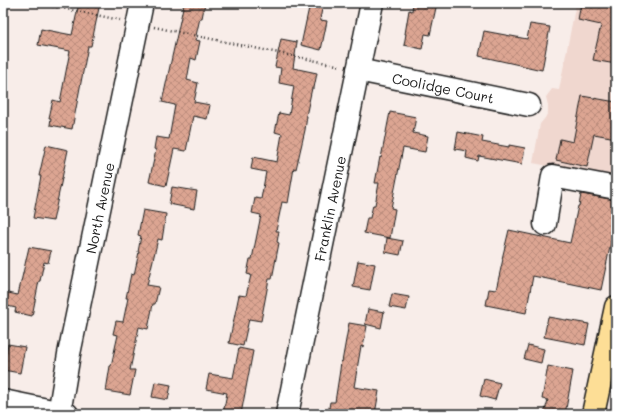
<svg xmlns="http://www.w3.org/2000/svg" width="619" height="417" font-family="Mali,sans-serif">
	<style>
		.built { fill: #f0d7cf }
		.building { fill: url(#building-cross-hatch); stroke: #1c1c1c }
		.lines { fill: none; stroke-linecap: round; stroke-linejoin: round }
		.minor-casing { stroke: #1c1c1c; stroke-width: 25 }
		.major-casing { stroke: #1c1c1c; stroke-width: 25 }
		.path { stroke: #1c1c1c; stroke-width: 2.5; stroke-dasharray: 1 3; stroke-linecap: butt }
		.minor { stroke: #fff; stroke-width: 22 }
		.major { stroke: #fdde96; stroke-width: 22 }
		.labels { text-anchor: middle; dominant-baseline: central; stroke-width: 3.5; stroke-linejoin: round; paint-order: stroke }
		.street-label { font-size: 14px; fill: #1c1c1c; stroke: #fff }
	</style>
	<defs>
		<pattern id="building-cross-hatch" width="8" height="8" patternUnits="userSpaceOnUse"><rect width="8" height="8" fill="#dca592"/><path d="M0 0l8 8M0 8l8-8" fill="none" stroke="#bc8d7d"/></pattern>
	</defs>
	<rect width="100%" height="100%" fill="#f8ede9"/>
	<filter id="ink" filterUnits="userSpaceOnUse"><feTurbulence type="fractalNoise" baseFrequency=".025" numOctaves="2"/><feDisplacementMap in="SourceGraphic" scale="8" xChannelSelector="R" yChannelSelector="G"/><feConvolveMatrix kernelMatrix="1 2 1 2 8 2 1 2 1" color-interpolation-filters="sRGB"/></filter>
	<g filter="url(#ink)">
		<polygon class="built" points="576,3 616,3 616,179 533,163 540,124 545,118 548,112 548,105 546,97 552,89 559,90"/>
		<g class="building">
			<polygon points="79,3 100,3 91,46 88,46 72,129 50,125 51,118 49,118 53,100 60,102 70,51 38,45 41,29 72,35"/>
			<polygon points="184,3 205,3 202,18 200,18 195,40 200,41 196,60 191,58 187,80 198,83 194,102 210,105 207,119 193,116 186,151 174,149 166,186 149,182 156,150 154,149 156,137 169,139 175,105 162,102"/>
			<polygon points="310,3 323,3 320,20 327,21 321,50 301,45"/>
			<polygon points="413,3 437,3 430,35 425,34 422,49 404,45 406,34 405,34 409,10 412,11"/>
			<polygon points="581,3 616,3 616,64 593,60 601,25 578,20"/>
			<polygon points="530,24 550,27 542,70 479,56 484,31 527,39"/>
			<polygon points="281,39 297,42 293,68 317,73 314,88 312,88 306,116 307,116 305,130 296,169 294,168 288,203 282,202 276,231 279,231 277,242 279,243 272,279 269,279 261,321 249,319 243,346 229,343 239,295 246,296 251,275 247,274 250,259 252,259 261,215 252,213 255,198 261,199 266,172 251,169 253,157 277,162 282,134 275,132 279,113 289,115 294,86 279,83 281,68 275,67"/>
			<polygon points="582,96 616,102 616,138 594,134 587,167 556,160 560,139 573,142"/>
			<polygon points="390,112 416,117 413,133 428,136 425,152 403,148 391,208 395,209 390,238 364,233 367,218 370,218 373,205 375,205 379,183 375,183 380,157 381,158"/>
			<polygon points="458,132 483,137 482,142 509,147 509,145 525,148 522,164 479,156 478,161 466,158 467,151 455,149"/>
			<polygon points="46,145 68,150 53,221 33,218 41,176 39,176"/>
			<polygon points="172,187 197,191 194,209 169,204"/>
			<polygon points="581,194 616,200 616,215 613,228 614,228 601,290 533,276 526,313 486,305 489,289 496,290 503,259 502,259 509,230 570,243 578,206 579,206"/>
			<polygon points="143,210 166,214 162,240 158,239 147,285 159,287 155,304 153,304 148,329 139,327 130,370 135,370 130,395 106,391 110,366 111,366 118,335 113,334 116,321 123,322 128,298 126,298 131,274 134,275 139,252 138,252 141,236 138,235"/>
			<polygon points="387,238 403,241 400,255 385,252"/>
			<polygon points="29,247 51,251 48,263 44,262 40,281 39,281 32,316 15,312 16,308 3,305 3,292 18,295"/>
			<polygon points="358,261 375,264 370,290 353,287"/>
			<polygon points="392,294 409,297 406,310 389,307"/>
			<polygon points="368,309 384,312 381,328 365,324"/>
			<polygon points="548,317 589,324 585,345 544,337"/>
			<polygon points="349,323 367,326 363,347 361,346 354,387 379,391 375,414 328,414 330,402 335,402 340,370 341,361 342,362"/>
			<polygon points="8,344 25,347 20,373 3,370"/>
			<polygon points="528,345 544,349 541,363 524,359"/>
			<polygon points="239,348 253,351 241,414 223,414 227,393 206,389 209,374 233,378"/>
			<polygon points="548,366 573,371 565,414 544,414 548,400 542,399"/>
			<polygon points="484,379 500,383 495,400 480,396"/>
			<polygon points="155,382 171,385 168,400 152,397"/>
		</g>
		<g class="lines">
			<defs>
				<g id="minor">
					<path id="s1" d="M358,70L529,105"/>
					<polyline points="545,224 553,176 616,188"/>
					<polyline points="3,401 67,414"/>
					<path id="s2" d="M59,414L69,354L142,3"/>
					<path id="s3" d="M287,414L372,3"/>
				</g>
				<polyline id="major" points="593,414 616,307"/>
			</defs>
			<use href="#minor" class="minor-casing"/>
			<use href="#major" class="major-casing"/>
			<g class="path">
				<polyline points="37,3 120,20"/>
				<polyline points="154,27 341,66"/>
			</g>
			<use href="#minor" class="minor"/>
			<use href="#major" class="major"/>
		</g>
	</g>
	<g class="labels">
		<g class="street-label">
			<text stroke="none"><textPath href="#s1" startOffset="87">Coolidge Court</textPath></text>
			<text stroke="none"><textPath href="#s2" startOffset="210">North Avenue</textPath></text>
			<text stroke="none"><textPath href="#s3" startOffset="210">Franklin Avenue</textPath></text>
		</g>
	</g>
	<rect width="619" height="417" fill="none" stroke="#fff" stroke-width="16"/>
	<rect x="8" y="8" width="603" height="401" fill="none" stroke="#1c1c1c" stroke-width="1.5" filter="url(#ink)"/>
</svg>
